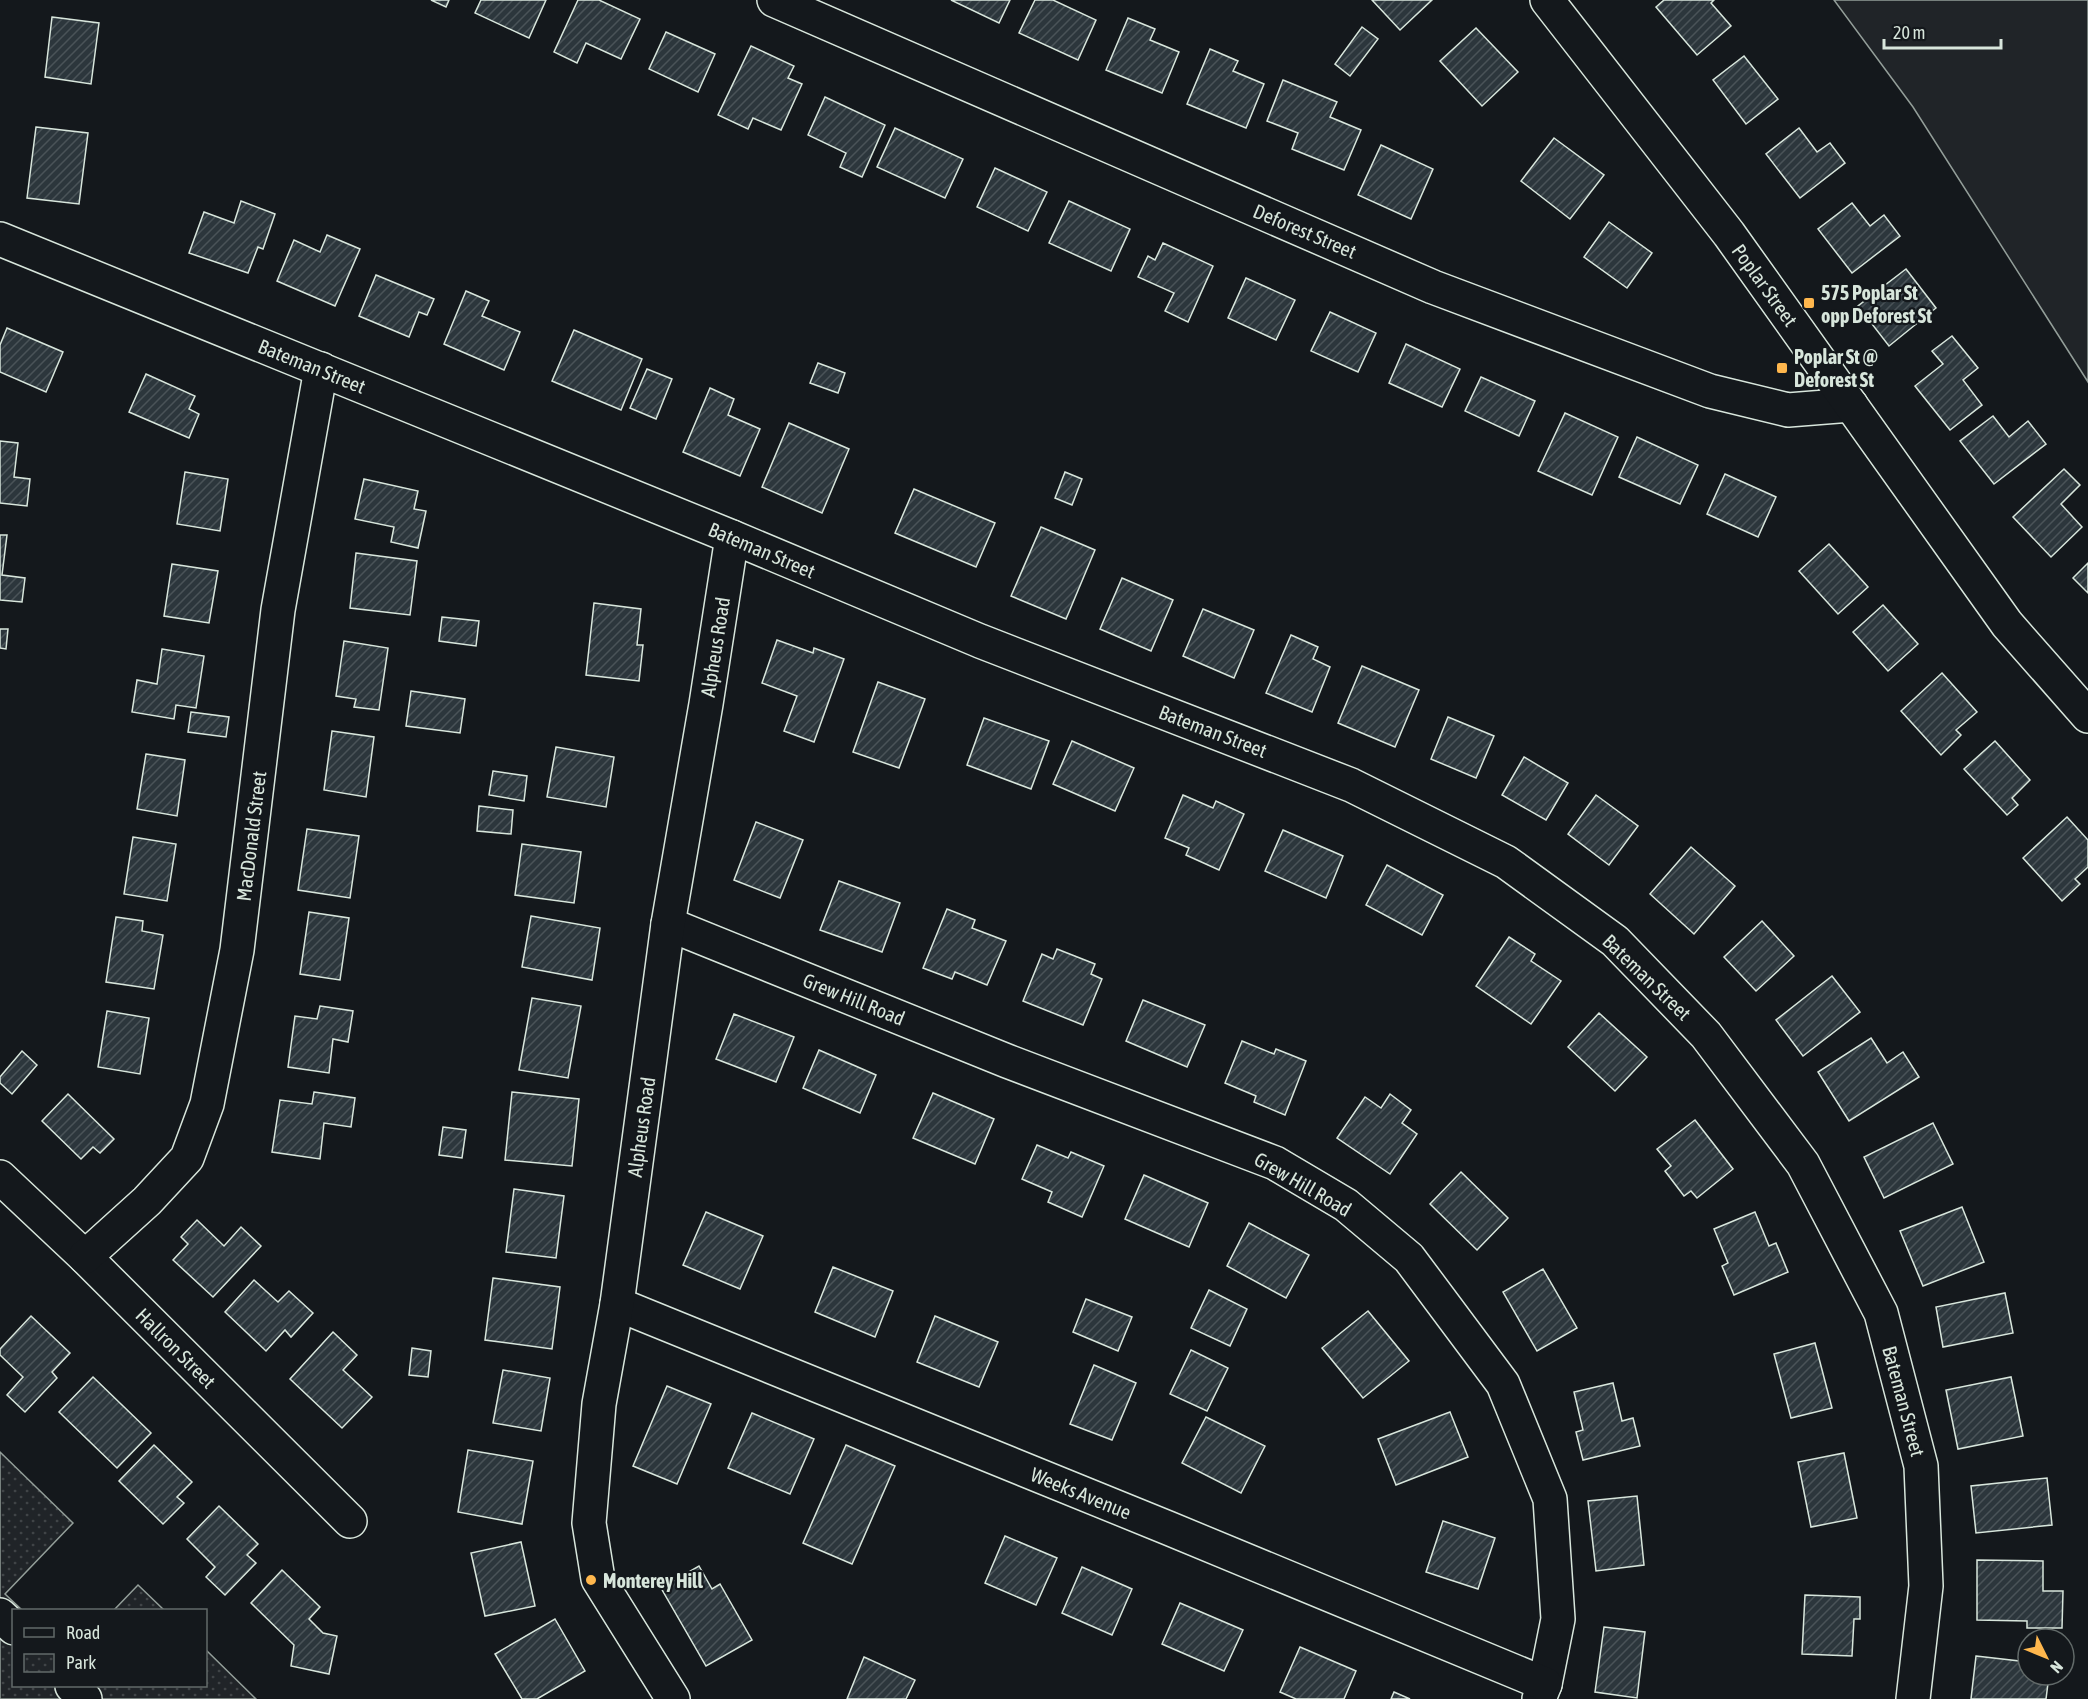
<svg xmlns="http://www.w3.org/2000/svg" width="2088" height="1699" font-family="'Asap Condensed',sans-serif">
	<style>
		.grass { fill: #202428; stroke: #939e99; stroke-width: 1.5 }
		.park { fill: url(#park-dots); stroke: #939e99; stroke-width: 1.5 }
		.building { fill: url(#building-hatch); stroke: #d8e6dc; stroke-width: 1.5 }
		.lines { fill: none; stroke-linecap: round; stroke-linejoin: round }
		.street-casing { stroke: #d8e6dc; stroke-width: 36 }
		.secondary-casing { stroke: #d8e6dc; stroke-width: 36 }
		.street { stroke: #14181c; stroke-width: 33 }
		.secondary { stroke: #14181c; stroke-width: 33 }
		.poi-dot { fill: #ffb74d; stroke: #14181c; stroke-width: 2 }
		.labels { text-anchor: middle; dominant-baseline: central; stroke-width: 4.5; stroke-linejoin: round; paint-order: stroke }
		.street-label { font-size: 20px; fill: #d8e6dc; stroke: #14181c }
		.poi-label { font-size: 20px; font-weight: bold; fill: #d8e6dc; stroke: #14181c; text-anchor: start }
	</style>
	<defs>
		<pattern id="park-dots" width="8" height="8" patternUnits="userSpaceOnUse" patternTransform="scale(1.5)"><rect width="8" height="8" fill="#202428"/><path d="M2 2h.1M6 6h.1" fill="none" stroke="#404447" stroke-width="1.8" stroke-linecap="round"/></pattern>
		<pattern id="building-hatch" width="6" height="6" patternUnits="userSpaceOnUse" patternTransform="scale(1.5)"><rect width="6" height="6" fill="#2c363c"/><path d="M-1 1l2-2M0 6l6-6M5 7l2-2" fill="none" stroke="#4a5358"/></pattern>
	</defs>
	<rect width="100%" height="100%" fill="#14181c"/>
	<polygon class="grass" points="1834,0 2088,0 2088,382 1913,107"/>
	<g class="park">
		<polygon points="0,1452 73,1523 5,1594 22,1610 14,1610 14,1686 206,1686 206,1650 256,1699 0,1699"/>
		<polygon points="138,1585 164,1610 114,1610"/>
	</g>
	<g class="building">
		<polygon points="431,0 449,0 446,7"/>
		<polygon points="481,0 546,0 529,38 475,13"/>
		<polygon points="578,0 599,0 640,19 621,59 586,43 577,63 554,52"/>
		<polygon points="951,0 1010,0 999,23"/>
		<polygon points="1035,0 1053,0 1096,20 1078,60 1019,33"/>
		<polygon points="1372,0 1432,0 1400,30"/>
		<polygon points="1664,0 1714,0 1711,3 1731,26 1697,55 1656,7"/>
		<polygon points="52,17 99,23 91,84 45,77"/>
		<polygon points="1128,18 1155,29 1150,40 1179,52 1162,93 1106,70"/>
		<polygon points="1362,27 1378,39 1350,76 1335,64"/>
		<polygon points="1476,28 1518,72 1482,106 1440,61"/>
		<polygon points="666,32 715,54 698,92 649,69"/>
		<polygon points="751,46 794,66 788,78 802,84 781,130 753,118 748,129 718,115"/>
		<polygon points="1210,49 1238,61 1233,71 1264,84 1246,128 1187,104"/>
		<polygon points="1744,56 1778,99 1746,124 1713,80"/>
		<polygon points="1283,80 1337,102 1330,117 1361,130 1344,170 1292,149 1298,133 1267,121"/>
		<polygon points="825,97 885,125 862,177 840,167 846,153 808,135"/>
		<polygon points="36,127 88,133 79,204 27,198"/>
		<polygon points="895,128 963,159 945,198 877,167"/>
		<polygon points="1799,128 1817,152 1830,143 1845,163 1800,198 1766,154"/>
		<polygon points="1554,138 1604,175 1570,219 1521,181"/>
		<polygon points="1381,145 1433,169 1411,219 1358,195"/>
		<polygon points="995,168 1047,192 1028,231 977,207"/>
		<polygon points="241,201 275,214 263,249 258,247 248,273 189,253 204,212 234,223"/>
		<polygon points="1069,201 1130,229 1111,271 1049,243"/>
		<polygon points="1852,203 1870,226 1884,215 1900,236 1852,273 1818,229"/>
		<polygon points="1609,222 1652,253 1627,288 1584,257"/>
		<polygon points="327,235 360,249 335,306 277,281 294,240 320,252"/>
		<polygon points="1163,243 1213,266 1188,322 1165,311 1174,293 1138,277 1148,256 1155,260"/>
		<polygon points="1906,269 1936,308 1889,346 1858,306"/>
		<polygon points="376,275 434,299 427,315 419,312 409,337 359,316"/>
		<polygon points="1246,278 1295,300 1276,340 1228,318"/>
		<polygon points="466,291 489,301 482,316 520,332 504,370 444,344"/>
		<polygon points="1330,312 1376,333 1358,372 1311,351"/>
		<polygon points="7,328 63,352 46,392 0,372 0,345"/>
		<polygon points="574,330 642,359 621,410 552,381"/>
		<polygon points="1952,336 1978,368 1963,380 1982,405 1950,430 1915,386 1943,364 1932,351"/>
		<polygon points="1406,344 1460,369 1442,407 1389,383"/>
		<polygon points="818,363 845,373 838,393 810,383"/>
		<polygon points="647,369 672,379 656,419 630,408"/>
		<polygon points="146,374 195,396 189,409 199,414 189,438 129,412"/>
		<polygon points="1481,377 1535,401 1519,436 1465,411"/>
		<polygon points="710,388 734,399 728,415 760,429 740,476 683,452"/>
		<polygon points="1565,413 1618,437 1592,495 1538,471"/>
		<polygon points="1993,416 2009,437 2028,421 2046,444 1994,484 1960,441"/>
		<polygon points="789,423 849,449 822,513 762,487"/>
		<polygon points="1637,437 1698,465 1680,504 1619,477"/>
		<polygon points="0,441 18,443 14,477 30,479 27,506 0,503"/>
		<polygon points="2064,469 2080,485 2061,504 2082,527 2051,557 2013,517"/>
		<polygon points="185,472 228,479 220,531 177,524"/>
		<polygon points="1065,472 1082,479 1072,505 1055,498"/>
		<polygon points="1725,474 1776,497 1758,537 1707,514"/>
		<polygon points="364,479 418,491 414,509 426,511 418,548 391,542 394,527 355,519"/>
		<polygon points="914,489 995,523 976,567 895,533"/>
		<polygon points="1041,527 1095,550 1066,619 1011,596"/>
		<polygon points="0,535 7,535 2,575 25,578 22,602 0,600"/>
		<polygon points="1829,544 1868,587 1838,614 1799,571"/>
		<polygon points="356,553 417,561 410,615 350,608"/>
		<polygon points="2088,563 2088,593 2073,578"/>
		<polygon points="172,564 218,571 209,623 164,616"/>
		<polygon points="1122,578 1173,600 1151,651 1100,629"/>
		<polygon points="594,603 641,609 637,645 643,645 639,681 586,675"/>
		<polygon points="1883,605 1918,644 1888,671 1853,632"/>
		<polygon points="1203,609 1254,630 1234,678 1183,656"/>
		<polygon points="442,617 479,621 476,646 439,641"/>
		<polygon points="0,629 8,629 6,649 0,648"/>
		<polygon points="1291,635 1318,647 1313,659 1330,667 1312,712 1266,693"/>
		<polygon points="777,640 813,653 814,648 844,659 814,742 784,731 797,696 762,683"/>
		<polygon points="344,641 388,648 379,710 354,707 356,699 336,696"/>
		<polygon points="162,649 204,656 196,708 176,705 174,719 132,712 137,680 157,684"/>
		<polygon points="1362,666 1419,690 1395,747 1338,723"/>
		<polygon points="1942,673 1977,712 1956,730 1961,735 1941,755 1901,711"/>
		<polygon points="878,682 925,699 899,768 853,752"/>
		<polygon points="411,691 465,699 460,733 406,726"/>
		<polygon points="191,712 229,717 226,737 188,732"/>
		<polygon points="1448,717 1494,736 1476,778 1431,759"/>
		<polygon points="984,718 1049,741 1031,789 967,765"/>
		<polygon points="332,731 374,737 366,797 324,790"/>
		<polygon points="1072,741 1134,768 1115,811 1053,784"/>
		<polygon points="1995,741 2030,780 2012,798 2018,805 2007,815 1964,769"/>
		<polygon points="556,747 614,757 606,807 547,797"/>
		<polygon points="146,754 185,760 177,816 137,809"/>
		<polygon points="1524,757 1568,783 1546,820 1502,795"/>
		<polygon points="493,771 527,776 524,801 489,795"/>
		<polygon points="1183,795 1213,808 1216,801 1244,814 1219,870 1186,855 1189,848 1165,838"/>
		<polygon points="1596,795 1638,826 1609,865 1568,834"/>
		<polygon points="479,806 513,810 511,834 477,831"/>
		<polygon points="2067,817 2088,840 2088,867 2075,879 2080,884 2062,901 2023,858"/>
		<polygon points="756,822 803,840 780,898 734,880"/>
		<polygon points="307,829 359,836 350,898 298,890"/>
		<polygon points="1283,830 1343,856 1326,898 1265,871"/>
		<polygon points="133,837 176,844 167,901 124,894"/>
		<polygon points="522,844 581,852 574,903 515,895"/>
		<polygon points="1691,847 1735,886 1694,934 1650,894"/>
		<polygon points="1387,865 1443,895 1422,935 1366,905"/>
		<polygon points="839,881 900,903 882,952 820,930"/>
		<polygon points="947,909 975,920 972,928 1006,941 987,985 955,972 952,979 923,968"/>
		<polygon points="309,912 349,918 340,980 300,974"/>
		<polygon points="531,916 600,928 592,980 522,967"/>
		<polygon points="116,917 143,921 142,931 163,935 154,989 106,982"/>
		<polygon points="1762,921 1794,956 1756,991 1724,957"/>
		<polygon points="1509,937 1535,954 1531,961 1561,981 1531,1024 1476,986"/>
		<polygon points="1057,949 1095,964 1091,974 1102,979 1083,1025 1023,1001 1042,954 1053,959"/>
		<polygon points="1832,976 1860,1012 1803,1056 1776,1020"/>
		<polygon points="532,998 581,1006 568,1078 519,1070"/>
		<polygon points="1143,1000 1205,1025 1187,1067 1126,1041"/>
		<polygon points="320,1006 353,1011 348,1042 333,1039 329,1073 288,1067 295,1016 317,1019"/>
		<polygon points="107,1011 149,1018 140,1074 98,1067"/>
		<polygon points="1599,1013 1647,1057 1615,1091 1568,1047"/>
		<polygon points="734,1014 794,1037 776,1082 716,1059"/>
		<polygon points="1871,1038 1887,1063 1903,1052 1919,1077 1849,1121 1818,1072"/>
		<polygon points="1242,1041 1274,1054 1276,1049 1306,1061 1285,1115 1254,1102 1256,1096 1225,1083"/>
		<polygon points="819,1050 876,1075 860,1113 803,1088"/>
		<polygon points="22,1051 37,1065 12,1094 0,1083 0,1077"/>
		<polygon points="314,1092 355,1098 351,1127 324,1123 320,1159 272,1152 280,1100 312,1104"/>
		<polygon points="512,1092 579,1099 572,1166 505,1160"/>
		<polygon points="933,1093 994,1119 975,1164 913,1138"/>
		<polygon points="68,1094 114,1139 100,1153 93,1147 81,1159 42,1121"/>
		<polygon points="1390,1094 1411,1110 1402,1123 1417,1134 1390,1174 1337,1138 1365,1097 1381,1108"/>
		<polygon points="1695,1120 1733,1169 1697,1198 1691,1191 1684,1196 1665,1171 1671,1166 1657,1149"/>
		<polygon points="1933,1123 1953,1164 1884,1198 1864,1157"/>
		<polygon points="443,1127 466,1130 462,1158 439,1155"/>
		<polygon points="1037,1145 1068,1158 1071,1152 1104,1166 1082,1217 1048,1202 1052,1192 1022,1179"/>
		<polygon points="1461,1172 1508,1218 1477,1250 1430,1204"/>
		<polygon points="1144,1175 1208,1203 1189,1247 1125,1219"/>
		<polygon points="514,1189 564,1196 556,1258 506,1252"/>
		<polygon points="1962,1207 1984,1262 1923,1286 1900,1231"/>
		<polygon points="706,1212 763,1236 740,1289 683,1265"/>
		<polygon points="1755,1212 1769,1246 1776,1243 1788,1272 1734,1295 1722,1266 1728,1263 1714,1229"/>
		<polygon points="197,1220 224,1246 241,1227 261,1246 213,1297 173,1260 188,1244 181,1237"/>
		<polygon points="1249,1223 1309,1255 1286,1298 1227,1266"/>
		<polygon points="833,1267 893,1291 875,1337 815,1312"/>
		<polygon points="1543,1269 1577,1328 1537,1351 1503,1292"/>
		<polygon points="493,1278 560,1287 552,1349 485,1340"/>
		<polygon points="254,1280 278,1302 289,1291 313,1313 291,1337 285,1330 266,1351 225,1312"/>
		<polygon points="1209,1290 1247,1309 1230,1346 1191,1328"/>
		<polygon points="2005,1293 2013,1333 1943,1347 1936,1307"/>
		<polygon points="1086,1299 1132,1317 1118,1351 1073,1332"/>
		<polygon points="1368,1311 1409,1361 1363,1398 1322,1348"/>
		<polygon points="31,1316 70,1353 52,1372 57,1378 25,1412 7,1395 23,1377 0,1355 0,1349"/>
		<polygon points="935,1316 998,1342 979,1387 917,1362"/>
		<polygon points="333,1332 357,1355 343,1370 372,1397 342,1428 290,1379"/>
		<polygon points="1815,1343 1832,1408 1791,1418 1774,1354"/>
		<polygon points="412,1348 431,1351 428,1377 409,1375"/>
		<polygon points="1191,1350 1228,1368 1207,1411 1170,1394"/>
		<polygon points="1094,1365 1136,1383 1112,1440 1070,1424"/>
		<polygon points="503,1370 550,1378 541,1431 493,1423"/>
		<polygon points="93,1377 151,1433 117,1468 59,1412"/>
		<polygon points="2011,1377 2023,1436 1958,1449 1946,1390"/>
		<polygon points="1613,1383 1622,1421 1633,1418 1640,1446 1583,1460 1576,1432 1583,1430 1574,1392"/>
		<polygon points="667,1386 711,1404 677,1484 633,1466"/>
		<polygon points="1450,1412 1468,1457 1396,1485 1378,1439"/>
		<polygon points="752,1413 814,1439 790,1494 728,1468"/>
		<polygon points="1206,1417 1265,1446 1241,1493 1182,1463"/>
		<polygon points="154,1445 192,1482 177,1497 184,1503 163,1524 119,1481"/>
		<polygon points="846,1445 895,1466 852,1564 803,1543"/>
		<polygon points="468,1450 533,1461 522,1524 458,1512"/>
		<polygon points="1844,1453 1857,1518 1811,1527 1798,1462"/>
		<polygon points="2047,1478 2052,1525 1976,1533 1971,1486"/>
		<polygon points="1637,1496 1644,1565 1596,1571 1588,1501"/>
		<polygon points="219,1506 258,1544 247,1555 256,1563 225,1595 206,1577 215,1567 187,1539"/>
		<polygon points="1443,1521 1495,1538 1478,1589 1426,1572"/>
		<polygon points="1005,1536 1057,1558 1036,1605 985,1583"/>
		<polygon points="521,1542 535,1606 485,1616 471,1553"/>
		<polygon points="1977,1560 2043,1561 2043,1591 2063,1591 2062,1628 2027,1628 2027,1621 1977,1620"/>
		<polygon points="699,1566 712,1589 720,1584 752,1640 706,1666 661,1588"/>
		<polygon points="1082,1567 1132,1589 1112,1635 1062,1613"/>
		<polygon points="282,1570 320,1607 309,1619 323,1633 337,1636 329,1674 291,1666 294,1645 251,1603"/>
		<polygon points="1805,1595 1860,1597 1860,1619 1854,1619 1852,1656 1802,1654"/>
		<polygon points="1180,1603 1243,1630 1224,1671 1162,1644"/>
		<polygon points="555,1619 585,1671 537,1699 522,1699 495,1654"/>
		<polygon points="1604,1627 1645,1632 1637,1698 1595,1692"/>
		<polygon points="1300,1647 1356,1671 1344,1699 1296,1699 1280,1692"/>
		<polygon points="1976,1656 2028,1662 2028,1675 2049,1675 2046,1699 1971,1699"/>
		<polygon points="864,1657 915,1680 906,1699 847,1699"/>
		<polygon points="1394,1692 1410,1699 1391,1699"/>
	</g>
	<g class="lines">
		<defs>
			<g id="street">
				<polyline points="774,0 1433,287 1710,391 1788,410 1851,405"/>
				<polyline points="0,239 732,537 980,641 1351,785 1506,862 1615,941 1706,1035 1803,1164 1881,1313 1921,1466 1926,1586 1913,1699"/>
				<polyline points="668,924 1007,1061 1275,1163 1346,1205 1409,1258 1503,1384 1550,1499 1558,1619 1545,1684 1539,1699"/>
				<polyline points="0,1177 85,1257 350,1521"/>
				<polyline points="85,1257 147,1201 187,1158 207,1104 237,950 278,610 321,369"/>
				<polyline points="617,1304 1168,1528 1545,1684"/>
				<polyline points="0,1615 14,1628"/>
				<polyline points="72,1686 85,1699"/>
				<polyline points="673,1699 598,1579 589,1523 599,1404 617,1304 668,924 706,704 732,537"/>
			</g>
			<polyline id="secondary" points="1547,0 1729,234 2007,624 2088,716"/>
		</defs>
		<use href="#street" class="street-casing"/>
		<use href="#secondary" class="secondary-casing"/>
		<use href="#street" class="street"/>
		<use href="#secondary" class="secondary"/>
	</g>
	<g class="poi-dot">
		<rect x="1803" y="297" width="12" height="12" rx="3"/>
		<rect x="1776" y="362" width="12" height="12" rx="3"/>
		<circle cx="591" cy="1580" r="6"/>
	</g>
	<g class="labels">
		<g class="street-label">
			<text transform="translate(1305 231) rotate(23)">Deforest Street</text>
			<text transform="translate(1765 285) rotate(54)">Poplar Street</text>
			<text transform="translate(312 366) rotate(22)">Bateman Street</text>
			<text transform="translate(762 550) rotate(23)">Bateman Street</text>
			<text transform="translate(715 647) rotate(-81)">Alpheus Road</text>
			<text transform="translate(1213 731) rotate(21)">Bateman Street</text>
			<text transform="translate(251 836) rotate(-83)">MacDonald Street</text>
			<text transform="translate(1647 977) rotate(44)">Bateman Street</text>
			<text transform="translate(854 999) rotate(22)">Grew Hill Road</text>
			<text transform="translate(641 1127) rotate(-82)">Alpheus Road</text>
			<text transform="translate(1303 1184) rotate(30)">Grew Hill Road</text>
			<text transform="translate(176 1348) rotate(45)">Hallron Street</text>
			<text transform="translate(1904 1401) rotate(75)">Bateman Street</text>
			<text transform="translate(1081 1493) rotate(22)">Weeks Avenue</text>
		</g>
		<g class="poi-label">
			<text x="1821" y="292">575 Poplar St<tspan x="1821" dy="23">opp Deforest St</tspan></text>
			<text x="1794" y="356">Poplar St @<tspan x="1794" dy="23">Deforest St</tspan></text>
			<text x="603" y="1580">Monterey Hill</text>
		</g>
	</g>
	<rect x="12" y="1609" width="195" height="78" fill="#14181c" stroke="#626a69" stroke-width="1.5"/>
	<rect x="24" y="1628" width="30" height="9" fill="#14181c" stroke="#626a69" stroke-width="1.5"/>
	<text x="66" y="1639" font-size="18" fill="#d8e6dc">Road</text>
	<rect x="24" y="1654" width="30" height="18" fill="url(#park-dots)" stroke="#626a69" stroke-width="1.5"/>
	<text x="66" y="1669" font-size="18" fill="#d8e6dc">Park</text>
	<g transform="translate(2046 1657) rotate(133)"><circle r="28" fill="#14181c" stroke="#626a69" stroke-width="1.5"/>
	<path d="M0-4.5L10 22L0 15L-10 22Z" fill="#ffb74d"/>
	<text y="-9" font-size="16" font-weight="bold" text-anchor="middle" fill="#d8e6dc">N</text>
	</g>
	<path d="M1884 39v9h117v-9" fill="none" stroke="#d8e6dc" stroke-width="3"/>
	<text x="1893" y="39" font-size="18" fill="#d8e6dc" stroke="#14181c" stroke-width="4.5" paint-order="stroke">20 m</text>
</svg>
